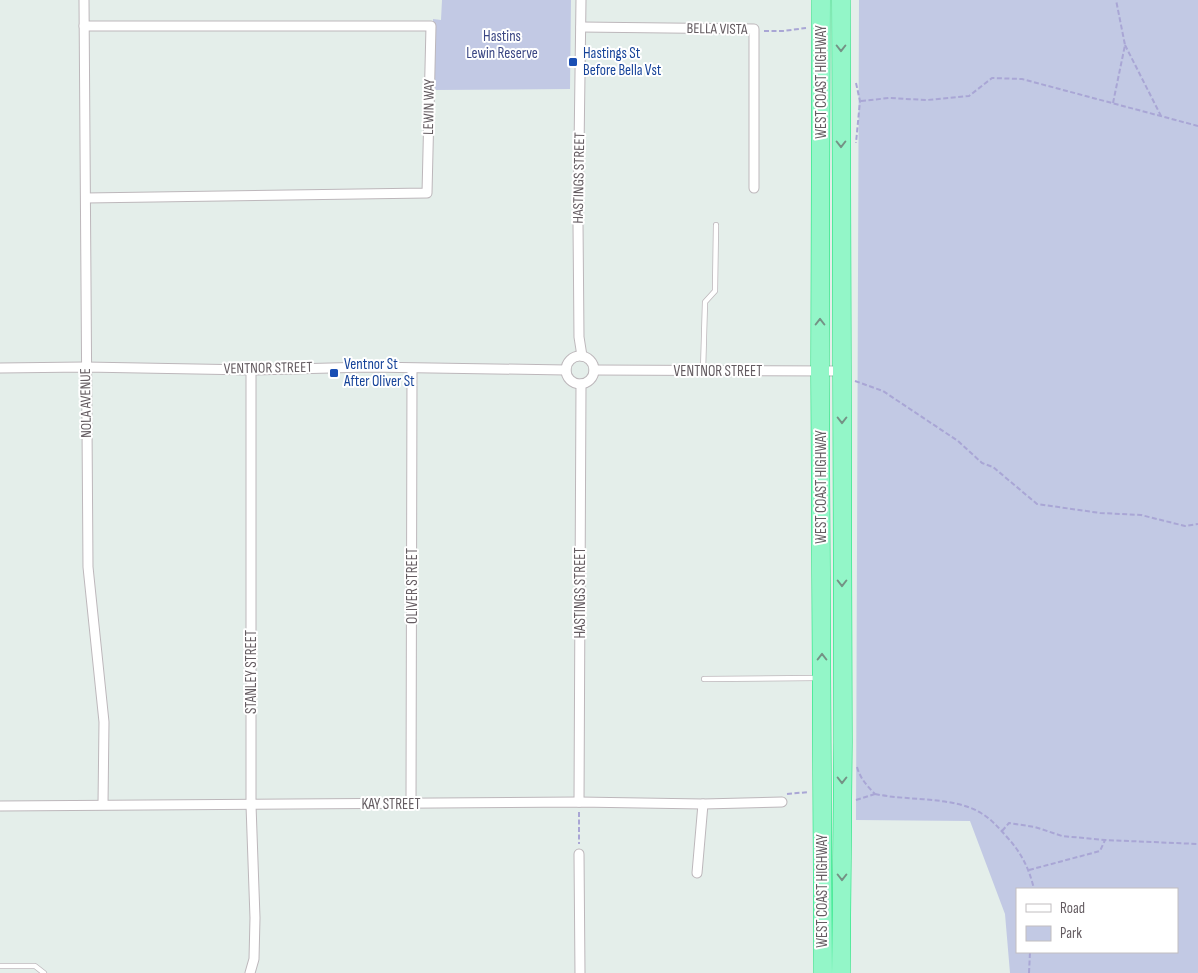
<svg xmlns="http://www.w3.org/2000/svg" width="1198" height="973" font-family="'Sofia Sans Condensed',sans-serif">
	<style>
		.green { fill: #c2c9e4; fill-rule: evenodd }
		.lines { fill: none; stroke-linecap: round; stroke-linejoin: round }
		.lane-casing { stroke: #bdb7bb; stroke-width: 6 }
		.street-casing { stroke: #bdb7bb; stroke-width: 11 }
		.highway-casing { stroke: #0fe374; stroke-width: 19 }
		.path { stroke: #a9a6d5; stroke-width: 2; stroke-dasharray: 5 2.5; stroke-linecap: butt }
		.lane { stroke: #fff; stroke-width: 4.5 }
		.street { stroke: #fff; stroke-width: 9 }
		.highway { stroke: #93f6c8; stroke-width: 18 }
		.oneway { stroke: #749285 }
		.transit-dot { fill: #1a4fb4; stroke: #fff; stroke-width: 2 }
		.labels { text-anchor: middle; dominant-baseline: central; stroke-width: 4; stroke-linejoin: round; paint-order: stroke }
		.street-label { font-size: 15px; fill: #645c61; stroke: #fff }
		.park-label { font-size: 15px; fill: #3b4784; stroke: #fff }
		.transit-label { font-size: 15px; fill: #164399; stroke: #fff; text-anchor: start }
	</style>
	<rect width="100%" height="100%" fill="#e4eeea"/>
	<g class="green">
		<polygon points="442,0 571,0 570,89 433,90 433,19 441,20"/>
		<path d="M859,0H1198V973H1010L1005,914L970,821L856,820ZM1177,889V952H1017V889Z"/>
	</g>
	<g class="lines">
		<defs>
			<g id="lane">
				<polyline points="703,371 705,302 715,291 716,225"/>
				<polyline points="704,679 818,678"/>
				<polyline points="0,966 35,966 44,973"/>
			</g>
			<g id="street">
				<polyline points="84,0 88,567 104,722 103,804"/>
				<polyline points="581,0 578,223 579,337 582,356"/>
				<polyline points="84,26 431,26 427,193 86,198"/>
				<polyline points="581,27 754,29 754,188"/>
				<circle cx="580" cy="370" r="14"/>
				<polyline points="0,368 85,367 251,370 369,367 566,370"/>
				<polyline points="594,370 842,371"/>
				<polyline points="579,802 581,384"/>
				<polyline points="411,804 412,369"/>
				<polyline points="0,806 579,802 703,804 782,802"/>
				<polyline points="579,854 580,973"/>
				<polyline points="697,873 703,804"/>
				<polyline points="250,973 254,959 255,918 251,805 251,370"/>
			</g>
			<g id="highway">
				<polyline points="821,0 820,371 823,973"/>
				<polyline points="841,973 843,742 841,0"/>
			</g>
		</defs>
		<use href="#lane" class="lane-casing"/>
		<use href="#street" class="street-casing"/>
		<use href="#highway" class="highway-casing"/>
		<g class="path">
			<polyline points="764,31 783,31 806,28"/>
			<polyline points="1125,45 1161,116"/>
			<polyline points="856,83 860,101 856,143"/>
			<polyline points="861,101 889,98 927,100 969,96 992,78 1022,79 1198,126"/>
			<polyline points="1113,103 1125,45 1116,0"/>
			<polyline points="855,381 883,391 958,441 982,463 993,467 1037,504 1100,513 1141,515 1185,526 1198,524"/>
			<path d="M857,767C860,778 867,786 875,794"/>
			<polyline points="787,794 809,792"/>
			<path d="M875,794C907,801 953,796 981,813C991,819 998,827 1006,836C1021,852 1029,868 1034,889"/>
			<polyline points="856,800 875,794"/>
			<polyline points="579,812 579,844"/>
			<polyline points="1002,831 1009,823 1035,827 1062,836 1105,840 1198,844"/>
			<polyline points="1029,870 1100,851 1105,840"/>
			<polyline points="1029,973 1030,952"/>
		</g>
		<use href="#lane" class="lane"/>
		<use href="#street" class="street"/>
		<use href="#highway" class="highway"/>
	</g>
	<defs><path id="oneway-chevron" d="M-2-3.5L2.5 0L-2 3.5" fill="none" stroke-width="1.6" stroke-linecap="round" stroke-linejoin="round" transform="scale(1.25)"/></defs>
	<g class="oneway">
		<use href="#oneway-chevron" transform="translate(841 48) rotate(90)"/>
		<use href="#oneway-chevron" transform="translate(841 144) rotate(90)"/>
		<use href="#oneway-chevron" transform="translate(820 322) rotate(-90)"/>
		<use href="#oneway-chevron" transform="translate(842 420) rotate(90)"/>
		<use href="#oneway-chevron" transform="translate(842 583) rotate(90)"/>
		<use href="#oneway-chevron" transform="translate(822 657) rotate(-90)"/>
		<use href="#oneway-chevron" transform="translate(842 780) rotate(90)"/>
		<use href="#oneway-chevron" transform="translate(842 877) rotate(90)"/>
	</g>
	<g class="transit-dot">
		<rect x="568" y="57" width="10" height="10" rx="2.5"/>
		<rect x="329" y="368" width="10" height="10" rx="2.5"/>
	</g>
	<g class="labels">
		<g class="street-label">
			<text transform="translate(717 29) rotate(1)">BELLA VISTA</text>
			<text transform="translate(821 82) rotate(-90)">WEST COAST HIGHWAY</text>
			<text transform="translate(429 107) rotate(-89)">LEWIN WAY</text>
			<text transform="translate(579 178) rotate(-89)">HASTINGS STREET</text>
			<text transform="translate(268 368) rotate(-1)">VENTNOR STREET</text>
			<text x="718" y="371">VENTNOR STREET</text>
			<text transform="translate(86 403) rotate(-91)">NOLA AVENUE</text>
			<text transform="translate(821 487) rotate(-90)">WEST COAST HIGHWAY</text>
			<text transform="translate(412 586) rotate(-90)">OLIVER STREET</text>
			<text transform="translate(580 593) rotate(-90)">HASTINGS STREET</text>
			<text transform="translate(251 672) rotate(-90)">STANLEY STREET</text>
			<text x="391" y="804">KAY STREET</text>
			<text transform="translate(822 891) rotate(-90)">WEST COAST HIGHWAY</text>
		</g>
		<g class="park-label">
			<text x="502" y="36">Hastins<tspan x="502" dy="17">Lewin Reserve</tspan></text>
		</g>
		<g class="transit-label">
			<text x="583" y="53">Hastings St<tspan x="583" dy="17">Before Bella Vst</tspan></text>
			<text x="344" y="364">Ventnor St<tspan x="344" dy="17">After Oliver St</tspan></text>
		</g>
	</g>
	<rect x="1016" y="888" width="162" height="65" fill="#ffffff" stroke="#c1bec0"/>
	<rect x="1026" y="904" width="25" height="8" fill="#ffffff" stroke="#c1bec0"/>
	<text x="1060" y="913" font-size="15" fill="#645c61">Road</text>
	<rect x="1026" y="926" width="25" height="15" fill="#c2c9e4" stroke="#c1bec0"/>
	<text x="1060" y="938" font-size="15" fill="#645c61">Park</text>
</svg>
